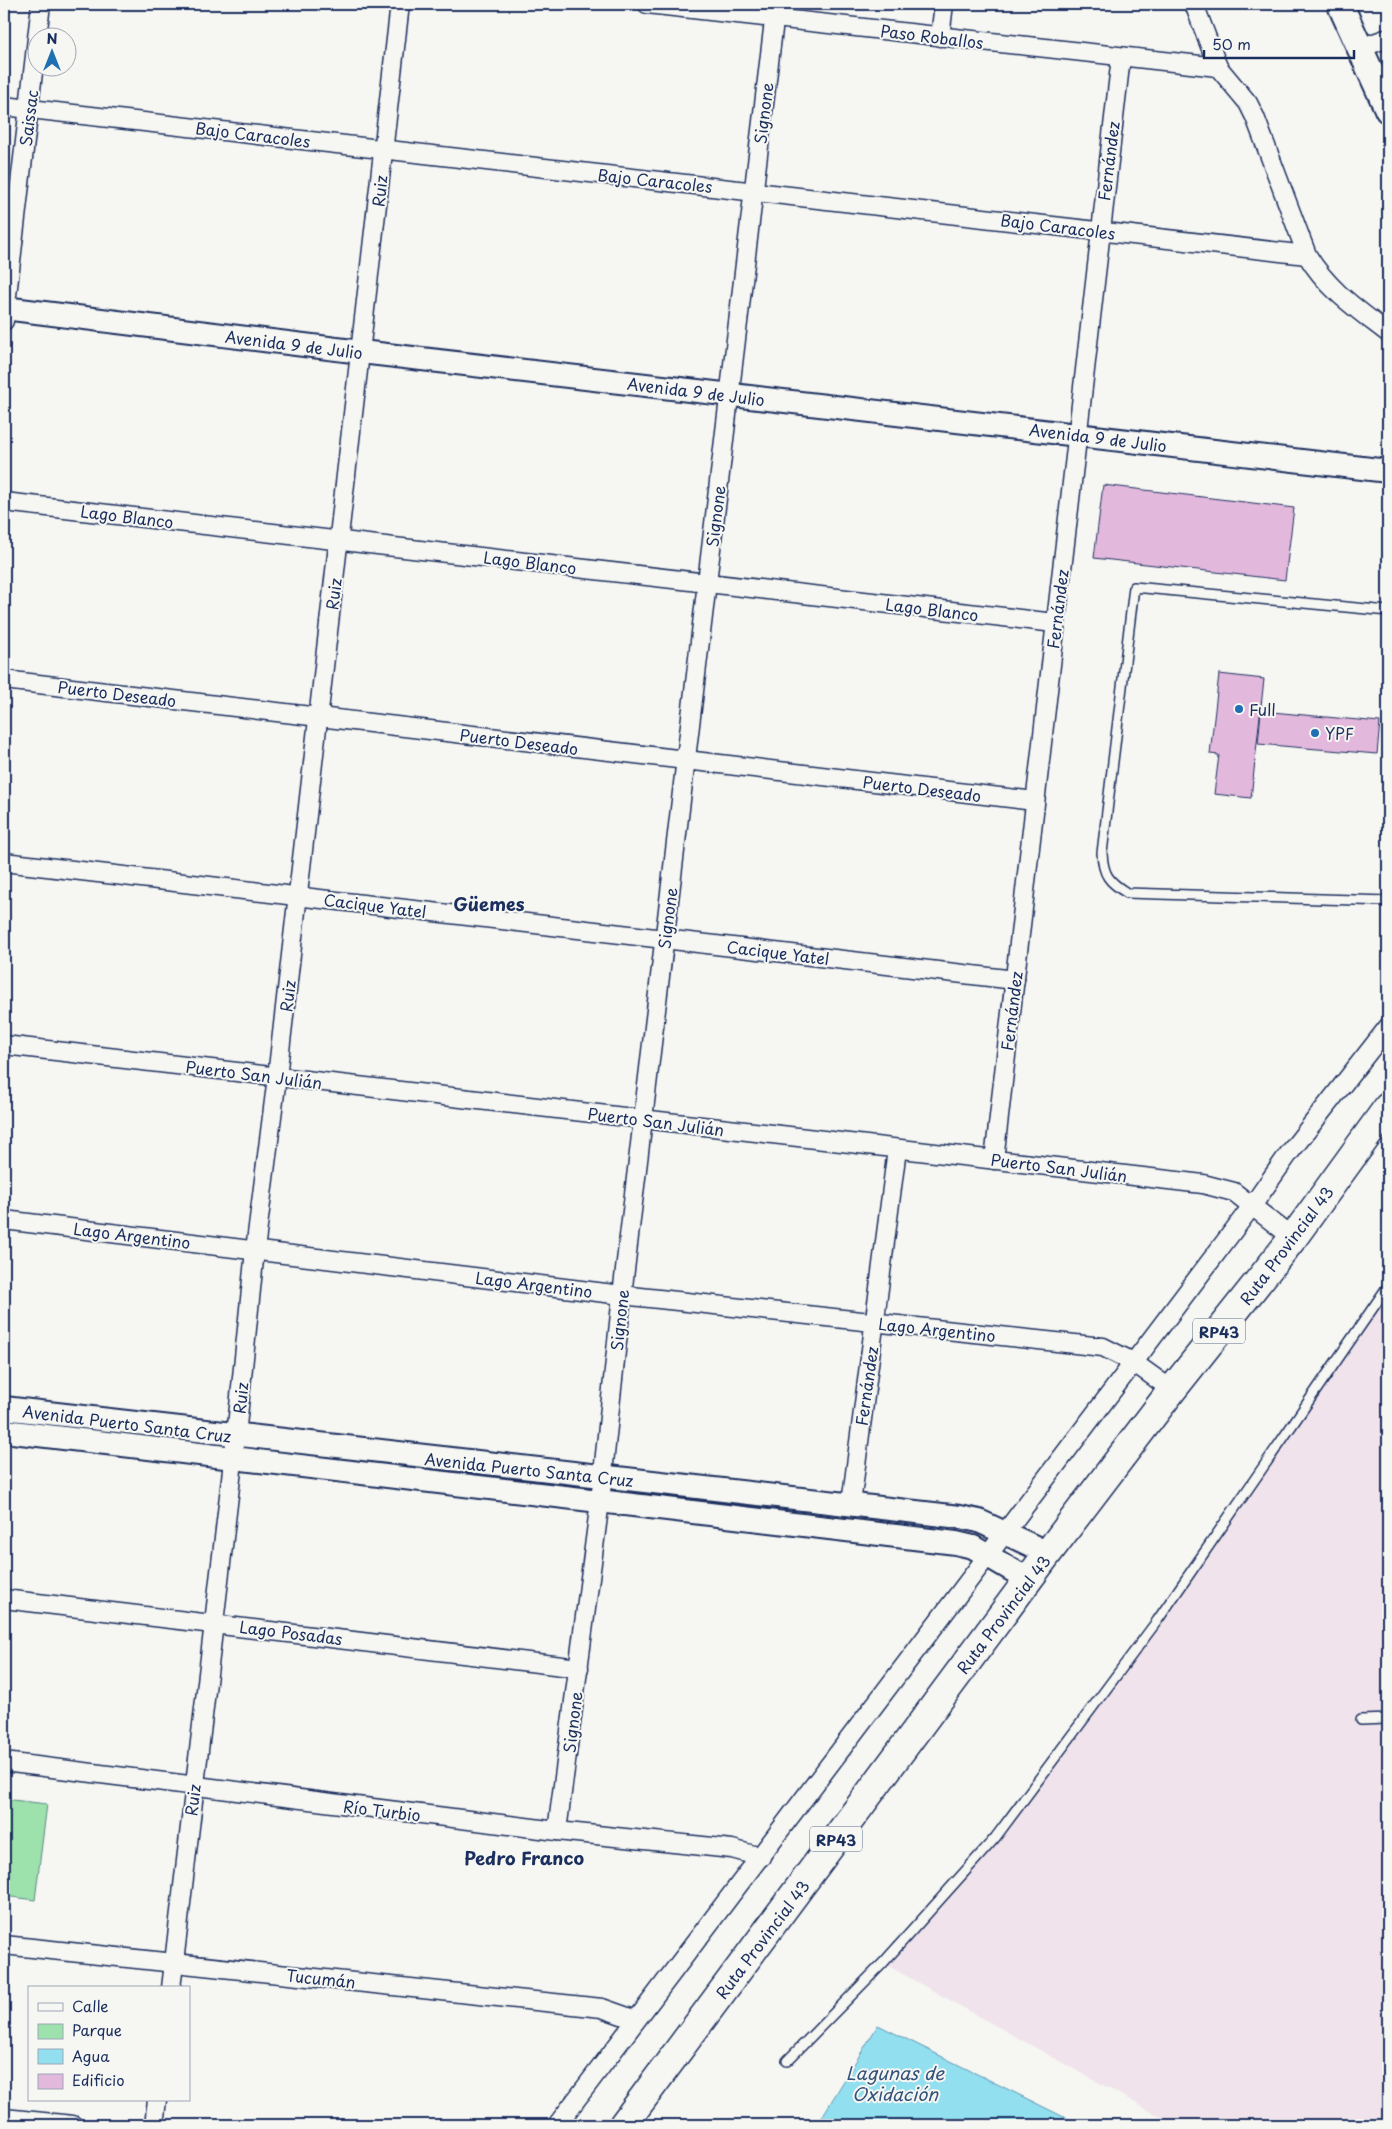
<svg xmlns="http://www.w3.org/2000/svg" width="1392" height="2129" font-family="'Playpen Sans',sans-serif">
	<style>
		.built { fill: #f0e3ec }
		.green { fill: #9de1ad; stroke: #5c8886 }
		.water { fill: #91dfef; stroke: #6299b5 }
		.building { fill: #e3b8dd; stroke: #1b2f5e }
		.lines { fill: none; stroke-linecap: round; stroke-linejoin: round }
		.service-casing { stroke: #1b2f5e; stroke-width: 12 }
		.minor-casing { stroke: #1b2f5e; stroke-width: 21 }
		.tertiary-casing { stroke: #1b2f5e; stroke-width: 26 }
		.secondary-casing { stroke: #1b2f5e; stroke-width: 29 }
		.primary-casing { stroke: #1b2f5e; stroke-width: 31 }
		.service { stroke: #f6f6f2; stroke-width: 9 }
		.minor { stroke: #f6f6f2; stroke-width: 18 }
		.tertiary { stroke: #f6f6f2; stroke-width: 22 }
		.secondary { stroke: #f6f6f2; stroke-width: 25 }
		.primary { stroke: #f6f6f2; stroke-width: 28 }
		.poi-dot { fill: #1f6fb2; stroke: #f6f6f2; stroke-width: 2 }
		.labels { text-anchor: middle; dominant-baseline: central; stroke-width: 4; stroke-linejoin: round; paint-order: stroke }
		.shield { fill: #f6f6f2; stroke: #5d6b8a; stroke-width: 1 }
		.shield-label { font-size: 15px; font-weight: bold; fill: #1b2f5e }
		.street-label { font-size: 16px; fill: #1b2f5e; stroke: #f6f6f2 }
		.poi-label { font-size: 16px; fill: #1b2f5e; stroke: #f6f6f2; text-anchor: start }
		.neighbourhood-label { font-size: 18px; font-weight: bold; fill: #1b2f5e; stroke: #f6f6f2 }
		.water-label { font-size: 18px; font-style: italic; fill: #33527b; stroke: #f6f6f2 }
	</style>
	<rect width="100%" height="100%" fill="#f6f6f2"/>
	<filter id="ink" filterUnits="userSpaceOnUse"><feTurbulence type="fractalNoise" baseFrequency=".02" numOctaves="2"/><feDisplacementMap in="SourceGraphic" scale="10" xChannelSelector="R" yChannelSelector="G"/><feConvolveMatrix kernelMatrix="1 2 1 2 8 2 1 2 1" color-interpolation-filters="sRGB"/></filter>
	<g filter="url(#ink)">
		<polygon class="built" points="1388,1286 1388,2125 1175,2125 883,1963 995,1838 1157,1621"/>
		<polygon class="green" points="4,1799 47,1804 35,1900 4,1896"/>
		<polygon class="water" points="878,2025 1080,2125 817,2125"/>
		<g class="building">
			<polygon points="1103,485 1294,508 1285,580 1094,558"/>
			<polygon points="1219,674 1264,679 1251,798 1214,794 1219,755 1210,754"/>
			<polygon points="1261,711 1380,722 1377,754 1258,744"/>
		</g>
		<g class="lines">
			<defs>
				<g id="service">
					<path d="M1388,611L1134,587L1102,853C1103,875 1109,882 1127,893L1388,901"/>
					<polyline points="1361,1720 1388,1719"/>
					<polyline points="787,2061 883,1963 995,1838 1157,1621 1388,1286"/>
				</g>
				<g id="minor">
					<polyline points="647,4 1218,67"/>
					<path d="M1194,4L1218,67L1248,103L1255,117L1307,255C1328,290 1357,309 1388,333"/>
					<polyline points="940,37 944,4"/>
					<polyline points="1360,48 1388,38"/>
					<polyline points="4,106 1307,255"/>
					<polyline points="4,321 41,4"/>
					<polyline points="4,502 1055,623"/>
					<polyline points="4,680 1035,801"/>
					<polyline points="4,862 1015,980"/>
					<polyline points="4,1045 1203,1184 1234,1192 1293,1238"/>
					<polyline points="994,1160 1121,57"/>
					<polyline points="4,1220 622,1295 1103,1347 1133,1362 1172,1390"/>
					<polyline points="851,1504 897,1149"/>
					<polyline points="4,1599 579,1668"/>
					<polyline points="4,1762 557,1831 732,1849 761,1857"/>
					<polyline points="557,1831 600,1501 622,1295 776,4"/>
					<polyline points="4,1945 602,2008 636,2020"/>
					<polyline points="171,1988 236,1436 255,1250 277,1077 400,4"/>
					<polyline points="4,2118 73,2125"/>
					<polyline points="154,2125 157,2100"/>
					<polyline points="557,2125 1252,1206 1287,1156 1388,1027"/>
				</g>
				<g id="tertiary">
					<polyline points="4,308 361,352 1388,471"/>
					<polyline points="4,1408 960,1517 979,1521 1048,1553"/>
					<polyline points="4,1431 956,1543 973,1547 1029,1580"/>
				</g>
				<polyline id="secondary" points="1340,4 1388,110"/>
				<polyline id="primary" points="623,2125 1048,1553 1172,1390 1293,1238 1388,1107"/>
			</defs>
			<use href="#service" class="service-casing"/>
			<use href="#minor" class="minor-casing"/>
			<use href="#tertiary" class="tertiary-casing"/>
			<use href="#secondary" class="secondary-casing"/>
			<use href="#primary" class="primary-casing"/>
			<use href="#service" class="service"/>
			<use href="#minor" class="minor"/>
			<use href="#tertiary" class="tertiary"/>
			<use href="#secondary" class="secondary"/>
			<use href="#primary" class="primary"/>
		</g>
	</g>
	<g class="poi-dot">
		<circle cx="1239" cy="709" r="5"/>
		<circle cx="1315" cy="733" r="5"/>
	</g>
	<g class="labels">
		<g class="shield">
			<rect x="1193" y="1318.5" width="52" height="25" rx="4"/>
			<rect x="810" y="1826.5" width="52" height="25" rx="4"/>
		</g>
		<g class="shield-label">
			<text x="1219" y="1331">RP43</text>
			<text x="836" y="1839">RP43</text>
		</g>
		<g class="street-label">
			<text transform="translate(932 36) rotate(7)">Paso Roballos</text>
			<text transform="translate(763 113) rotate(-83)">Signone</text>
			<text transform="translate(28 118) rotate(-83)">Saissac</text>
			<text transform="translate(253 134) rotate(7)">Bajo Caracoles</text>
			<text transform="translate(1108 161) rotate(-83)">Fernández</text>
			<text transform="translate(655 180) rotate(6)">Bajo Caracoles</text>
			<text transform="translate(379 191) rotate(-84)">Ruiz</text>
			<text transform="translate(1058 226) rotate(7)">Bajo Caracoles</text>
			<text transform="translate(294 344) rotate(7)">Avenida 9 de Julio</text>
			<text transform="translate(696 391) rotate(7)">Avenida 9 de Julio</text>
			<text transform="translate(1098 437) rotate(7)">Avenida 9 de Julio</text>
			<text transform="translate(127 516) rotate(7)">Lago Blanco</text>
			<text transform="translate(715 516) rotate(-83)">Signone</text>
			<text transform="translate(530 562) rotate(7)">Lago Blanco</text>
			<text transform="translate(333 594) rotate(-83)">Ruiz</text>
			<text transform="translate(932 609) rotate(7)">Lago Blanco</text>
			<text transform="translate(1057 609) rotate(-83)">Fernández</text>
			<text transform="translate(117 693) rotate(7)">Puerto Deseado</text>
			<text transform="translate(519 741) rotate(7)">Puerto Deseado</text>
			<text transform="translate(922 788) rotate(7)">Puerto Deseado</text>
			<text transform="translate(375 905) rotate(7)">Cacique Yatel</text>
			<text transform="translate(667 918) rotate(-83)">Signone</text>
			<text transform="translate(778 952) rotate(7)">Cacique Yatel</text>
			<text transform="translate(287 996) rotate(-83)">Ruiz</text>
			<text transform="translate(1011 1011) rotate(-83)">Fernández</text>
			<text transform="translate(254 1074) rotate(7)">Puerto San Julián</text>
			<text transform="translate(656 1121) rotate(7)">Puerto San Julián</text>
			<text transform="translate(1059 1167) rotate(7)">Puerto San Julián</text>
			<text transform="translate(132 1235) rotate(7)">Lago Argentino</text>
			<text transform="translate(1286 1245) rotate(-53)">Ruta Provincial 43</text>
			<text transform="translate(534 1284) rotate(7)">Lago Argentino</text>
			<text transform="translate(619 1320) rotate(-84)">Signone</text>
			<text transform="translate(937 1329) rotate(6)">Lago Argentino</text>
			<text transform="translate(866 1386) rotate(-82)">Fernández</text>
			<text transform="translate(240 1398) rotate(-84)">Ruiz</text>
			<text transform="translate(127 1423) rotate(7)">Avenida Puerto Santa Cruz</text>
			<text transform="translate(529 1469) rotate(6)">Avenida Puerto Santa Cruz</text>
			<text transform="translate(1003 1614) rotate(-53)">Ruta Provincial 43</text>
			<text transform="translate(291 1632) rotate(7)">Lago Posadas</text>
			<text transform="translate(572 1722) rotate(-83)">Signone</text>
			<text transform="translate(192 1800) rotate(-83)">Ruiz</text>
			<text transform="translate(382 1810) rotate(7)">Río Turbio</text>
			<text transform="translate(762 1939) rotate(-53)">Ruta Provincial 43</text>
			<text transform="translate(321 1978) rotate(6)">Tucumán</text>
		</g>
		<g class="poi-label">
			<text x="1249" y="709">Full</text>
			<text x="1325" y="733">YPF</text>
		</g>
		<g class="neighbourhood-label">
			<text x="489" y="903">Güemes</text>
			<text x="524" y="1857">Pedro Franco</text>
		</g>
		<g class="water-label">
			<text x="895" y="2072">Lagunas de<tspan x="895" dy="21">Oxidación</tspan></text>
		</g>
	</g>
	<rect width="1392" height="2129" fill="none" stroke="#f6f6f2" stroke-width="20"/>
	<rect x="10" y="10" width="1372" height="2109" fill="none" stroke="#1b2f5e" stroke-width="2" filter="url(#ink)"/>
	<rect x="28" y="1986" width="162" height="115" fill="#f6f6f2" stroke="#9ea6b7"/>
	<rect x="38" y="2003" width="25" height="8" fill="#f6f6f2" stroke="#9ea6b7"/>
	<text x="72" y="2012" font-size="15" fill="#1b2f5e">Calle</text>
	<rect x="38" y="2024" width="25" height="15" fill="#9de1ad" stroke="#9ea6b7"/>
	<text x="72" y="2036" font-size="15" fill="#1b2f5e">Parque</text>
	<rect x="38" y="2049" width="25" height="15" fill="#91dfef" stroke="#9ea6b7"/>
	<text x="72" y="2062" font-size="15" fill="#1b2f5e">Agua</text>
	<rect x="38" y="2074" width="25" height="15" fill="#e3b8dd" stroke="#9ea6b7"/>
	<text x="72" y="2086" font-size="15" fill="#1b2f5e">Edificio</text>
	<g transform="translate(52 52)"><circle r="24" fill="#f6f6f2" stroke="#9ea6b7"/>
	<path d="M0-4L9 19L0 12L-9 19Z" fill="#1f6fb2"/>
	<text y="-8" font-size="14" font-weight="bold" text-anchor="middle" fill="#1b2f5e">N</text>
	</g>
	<path d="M1204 50v8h150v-8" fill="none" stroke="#1b2f5e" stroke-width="2.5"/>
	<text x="1212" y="50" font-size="15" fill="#1b2f5e" stroke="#f6f6f2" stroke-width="4" paint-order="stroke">50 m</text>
</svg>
